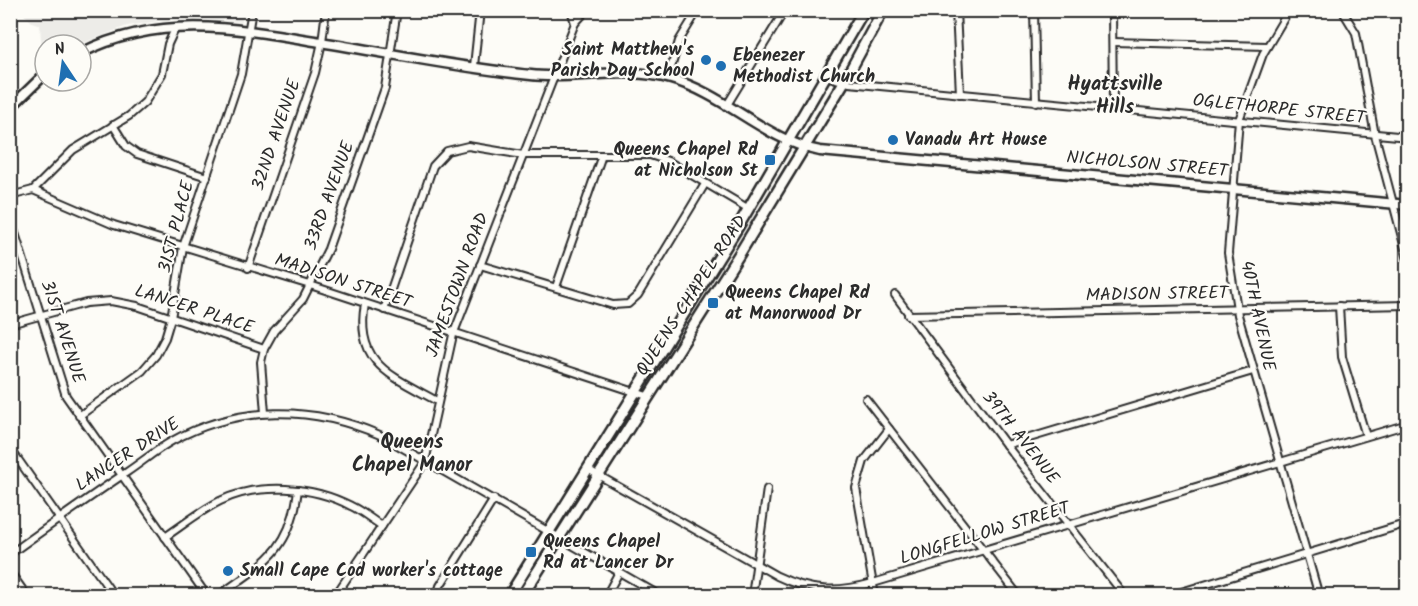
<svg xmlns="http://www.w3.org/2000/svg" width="1418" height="606" font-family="Kalam,sans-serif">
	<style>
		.built { fill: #edece8 }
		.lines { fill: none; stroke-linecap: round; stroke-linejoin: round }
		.street-casing { stroke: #2b2b2b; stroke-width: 10 }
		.secondary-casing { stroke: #2b2b2b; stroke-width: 13 }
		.primary-casing { stroke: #2b2b2b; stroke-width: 14 }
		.street { stroke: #fdfcf7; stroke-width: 6 }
		.secondary { stroke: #fdfcf7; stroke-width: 8 }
		.primary { stroke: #fdfcf7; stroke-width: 9 }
		.poi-dot { fill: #1f6fb2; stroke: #fdfcf7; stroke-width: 2 }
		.labels { text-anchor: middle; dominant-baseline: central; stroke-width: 4.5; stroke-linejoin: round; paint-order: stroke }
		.poi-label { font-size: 18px; font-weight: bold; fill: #2b2b2b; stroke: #fdfcf7; text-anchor: start }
		.street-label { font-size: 18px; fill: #2b2b2b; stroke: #fdfcf7 }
		.neighbourhood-label { font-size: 20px; font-weight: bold; fill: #2b2b2b; stroke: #fdfcf7 }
	</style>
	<rect width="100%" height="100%" fill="#fdfcf7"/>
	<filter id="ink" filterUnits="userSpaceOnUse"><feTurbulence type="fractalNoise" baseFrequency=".0167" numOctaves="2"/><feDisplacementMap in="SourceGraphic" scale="12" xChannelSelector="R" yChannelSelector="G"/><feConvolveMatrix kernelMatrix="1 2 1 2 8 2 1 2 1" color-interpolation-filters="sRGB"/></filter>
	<g filter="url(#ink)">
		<polygon class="built" points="20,11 243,11 242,22 185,17 127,26 78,45 45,45 43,68 40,25 32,22"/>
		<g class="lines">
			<defs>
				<g id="street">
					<polyline points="571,10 575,23"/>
					<polyline points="956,10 960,94"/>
					<polyline points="1034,10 1036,102"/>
					<polyline points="1112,10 1113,108"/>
					<polyline points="1289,10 1263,54 1239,120 1228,253 1238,315 1319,596"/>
					<polyline points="1342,10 1356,33 1375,135 1408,260"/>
					<polyline points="1113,42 1267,46"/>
					<polyline points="474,66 480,10"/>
					<polyline points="826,76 849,83 1408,137"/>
					<polyline points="668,78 679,41 698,10"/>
					<polyline points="727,105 785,10"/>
					<polyline points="113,125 126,146 137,154 207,177"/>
					<polyline points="33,190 114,225 310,285 647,396"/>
					<polyline points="10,196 33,190 73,150 129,116 145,102 162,74 168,44 176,27"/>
					<polyline points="10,217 66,396 207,596"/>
					<polyline points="480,265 613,305 628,304 638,295 705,184"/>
					<polyline points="248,268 315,73 322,42 326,10"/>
					<polyline points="556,287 602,155"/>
					<polyline points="895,295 1006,445 1125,596"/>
					<path d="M365,304C354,364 392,376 437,401"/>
					<polyline points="1339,306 1342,357 1366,436"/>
					<polyline points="384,310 433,166 447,151 468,146 523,155 650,155 668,161 749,209"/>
					<polyline points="908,315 1408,305"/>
					<polyline points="10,324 86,303 111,301 137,306 264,349"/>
					<polyline points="866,399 1019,596"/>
					<polyline points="265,413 261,362 264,349 274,331 303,299 328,249 385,88 397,10"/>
					<polyline points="79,416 142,371 156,355 165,338 171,318 183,247 241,74 252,10"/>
					<polyline points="1006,445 1253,371"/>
					<polyline points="10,448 114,596"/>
					<path d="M589,470L777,576C810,592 837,593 873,583L1408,424"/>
					<path d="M165,537C183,525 200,511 220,501C259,482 313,486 351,506C362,511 372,520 382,526"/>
					<path d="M10,554C49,526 88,498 127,472C142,462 156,450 172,441C239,405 311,405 380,435L661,596"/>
					<polyline points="10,572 27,596"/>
					<path d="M218,596C264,563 291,551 298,490"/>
					<polyline points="335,596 425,462 453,335 575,23 587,10"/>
					<polyline points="437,596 440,586 494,499"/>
					<polyline points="606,596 619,572"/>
					<polyline points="752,596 767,489"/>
					<polyline points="875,596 856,488 864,461 889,429"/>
					<polyline points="1168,596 1408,523"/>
				</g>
				<g id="secondary">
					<path d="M81,53C160,13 237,28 320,42C390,53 460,68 531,75C576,80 626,66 671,79C725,94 765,140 820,151L1408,205"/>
					<polyline points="10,108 45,74"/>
				</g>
				<g id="primary">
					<polyline points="509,596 739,225 864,10"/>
					<polyline points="522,596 740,253 844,82 883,10"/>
				</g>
			</defs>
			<use href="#street" class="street-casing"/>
			<use href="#secondary" class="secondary-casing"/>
			<use href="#primary" class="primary-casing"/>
			<use href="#street" class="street"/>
			<use href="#secondary" class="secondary"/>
			<use href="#primary" class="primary"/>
		</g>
	</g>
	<g class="poi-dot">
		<circle cx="706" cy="60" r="6"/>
		<circle cx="721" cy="66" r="6"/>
		<circle cx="893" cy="140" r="6"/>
		<rect x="764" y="154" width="12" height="12" rx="3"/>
		<rect x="707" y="297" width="12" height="12" rx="3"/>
		<rect x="525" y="546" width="12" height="12" rx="3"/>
		<circle cx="228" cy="571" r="6"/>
	</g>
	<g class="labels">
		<g class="poi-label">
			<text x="694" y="50" text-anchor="end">Saint Matthew's<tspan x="694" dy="21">Parish Day School</tspan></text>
			<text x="733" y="56">Ebenezer<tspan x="733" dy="21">Methodist Church</tspan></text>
			<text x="905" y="140">Vanadu Art House</text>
			<text x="758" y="150" text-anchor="end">Queens Chapel Rd<tspan x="758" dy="21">at Nicholson St</tspan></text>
			<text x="725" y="293">Queens Chapel Rd<tspan x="725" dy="21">at Manorwood Dr</tspan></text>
			<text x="543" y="542">Queens Chapel<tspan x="543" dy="21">Rd at Lancer Dr</tspan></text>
			<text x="240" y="571">Small Cape Cod worker's cottage</text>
		</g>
		<g class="street-label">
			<text transform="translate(1279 110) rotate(6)">OGLETHORPE STREET</text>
			<text transform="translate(277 135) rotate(-71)">32ND AVENUE</text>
			<text transform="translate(1147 165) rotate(5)">NICHOLSON STREET</text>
			<text transform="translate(330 196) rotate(-70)">33RD AVENUE</text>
			<text transform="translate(177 227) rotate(-75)">31ST PLACE</text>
			<text transform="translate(343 282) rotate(18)">MADISON STREET</text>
			<text transform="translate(458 285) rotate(-70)">JAMESTOWN ROAD</text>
			<text transform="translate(1157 295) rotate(-1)">MADISON STREET</text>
			<text transform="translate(692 296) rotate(-57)">QUEENS CHAPEL ROAD</text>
			<text transform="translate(194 310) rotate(18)">LANCER PLACE</text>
			<text transform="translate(1257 316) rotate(78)">40TH AVENUE</text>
			<text transform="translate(62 332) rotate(72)">31ST AVENUE</text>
			<text transform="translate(1020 438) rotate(52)">39TH AVENUE</text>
			<text transform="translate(128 455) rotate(-33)">LANCER DRIVE</text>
			<text transform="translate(985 534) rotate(-17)">LONGFELLOW STREET</text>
		</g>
		<g class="neighbourhood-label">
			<text x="1115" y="85">Hyattsville<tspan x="1115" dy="23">Hills</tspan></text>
			<text x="412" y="443">Queens<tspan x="412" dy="23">Chapel Manor</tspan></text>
		</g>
	</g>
	<rect width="1418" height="606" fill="none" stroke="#fdfcf7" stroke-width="36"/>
	<rect x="18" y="18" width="1382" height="570" fill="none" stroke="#2b2b2b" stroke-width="2" filter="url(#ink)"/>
	<g transform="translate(63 63) rotate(347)"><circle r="28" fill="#fdfcf7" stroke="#a9a8a5" stroke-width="1.5"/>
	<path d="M0-4.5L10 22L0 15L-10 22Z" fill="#1f6fb2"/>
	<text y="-9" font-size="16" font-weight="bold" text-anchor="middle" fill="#2b2b2b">N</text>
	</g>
</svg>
